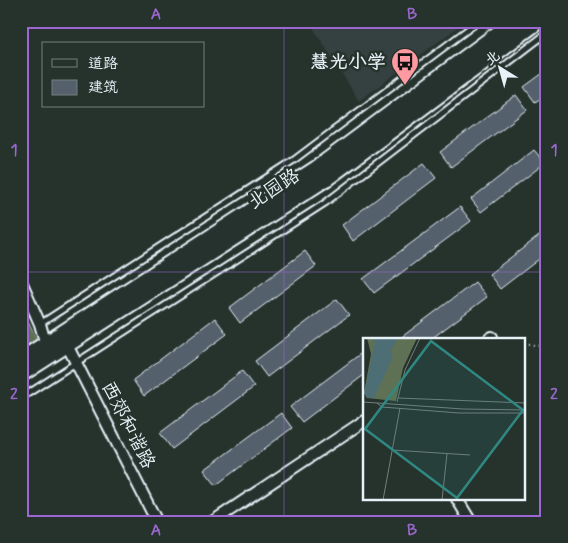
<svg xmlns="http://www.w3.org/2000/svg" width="568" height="543" font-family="Mynerve,'LXGW WenKai TC',sans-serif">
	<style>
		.built { fill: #344040 }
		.green { fill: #5f7154; stroke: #a4b1a6 }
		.building { fill: #55606d; stroke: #e8f1f8 }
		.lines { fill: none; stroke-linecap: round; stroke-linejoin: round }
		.lane-casing { stroke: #e8f1f8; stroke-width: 9 }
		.street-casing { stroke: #e8f1f8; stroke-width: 14 }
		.primary-casing { stroke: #e8f1f8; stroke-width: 19 }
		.path { stroke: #e8f1f8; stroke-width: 2; stroke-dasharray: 1 4; stroke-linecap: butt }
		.lane { stroke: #26332d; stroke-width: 5 }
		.street { stroke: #26332d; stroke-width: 10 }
		.primary { stroke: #26332d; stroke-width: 15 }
		.grid { fill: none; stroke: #9c67d0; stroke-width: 1; stroke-opacity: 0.55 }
		.labels { text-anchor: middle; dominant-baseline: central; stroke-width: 5; stroke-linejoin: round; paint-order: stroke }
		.poi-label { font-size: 19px; font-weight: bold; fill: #e8f1f8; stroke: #26332d; text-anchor: end }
		.street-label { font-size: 19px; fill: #e8f1f8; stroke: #26332d }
		.inset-road { fill: none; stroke: #747f7e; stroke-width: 1 }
		.view { fill: #308883; fill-opacity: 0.15; stroke: #308883; stroke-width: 2.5 }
		.inset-edge { fill: none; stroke: #e8f1f8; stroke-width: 2.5 }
		.neatline { fill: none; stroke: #9c67d0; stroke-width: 2 }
		.grid-label { font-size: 16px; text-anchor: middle; font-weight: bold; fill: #9c67d0 }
	</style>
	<rect width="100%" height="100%" fill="#26332d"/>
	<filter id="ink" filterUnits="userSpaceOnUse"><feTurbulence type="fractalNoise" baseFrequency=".02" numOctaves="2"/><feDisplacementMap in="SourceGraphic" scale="10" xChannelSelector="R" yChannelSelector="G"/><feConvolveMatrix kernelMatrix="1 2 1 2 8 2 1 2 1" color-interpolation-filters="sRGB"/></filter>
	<g filter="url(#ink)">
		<polygon class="built" points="309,21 466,21 359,101"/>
		<polygon class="green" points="21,306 38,343 21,353"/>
		<g class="building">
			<polygon points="547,70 547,94 535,102 524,87"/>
			<polygon points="516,95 527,110 451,167 440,152"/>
			<polygon points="534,150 545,163 481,212 471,199"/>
			<polygon points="424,163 436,178 353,241 342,225"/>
			<polygon points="460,207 471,221 374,293 363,279"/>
			<polygon points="547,230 547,253 500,289 489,274"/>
			<polygon points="305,251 316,266 240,323 229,308"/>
			<polygon points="475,282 487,297 431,339 399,339"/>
			<polygon points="337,299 349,315 267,377 255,361"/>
			<polygon points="215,318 227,334 144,396 133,380"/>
			<polygon points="364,351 364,375 302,422 290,407"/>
			<polygon points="242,371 254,387 172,449 160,433"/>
			<polygon points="281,413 292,428 216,485 204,470"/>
		</g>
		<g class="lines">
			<defs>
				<g id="lane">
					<polyline points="40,324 294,160 479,21"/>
					<polyline points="21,398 325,203 547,33"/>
				</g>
				<g id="street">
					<polyline points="21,281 40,324 46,345"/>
					<polyline points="489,339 492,337"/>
					<polyline points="67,345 157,522"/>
					<polyline points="457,499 471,522"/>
					<polyline points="212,522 364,421"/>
				</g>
				<g id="primary">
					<polyline points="21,360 316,169 515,21"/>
					<polyline points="21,374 328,177 538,21"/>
				</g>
			</defs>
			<use href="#lane" class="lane-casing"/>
			<use href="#street" class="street-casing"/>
			<use href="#primary" class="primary-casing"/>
			<polyline class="path" points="524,343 547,347"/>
			<use href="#lane" class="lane"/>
			<use href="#street" class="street"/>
			<use href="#primary" class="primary"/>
		</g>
	</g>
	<path class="grid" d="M284,21V522M21,272H547"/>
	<defs>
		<symbol id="bus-pin" viewBox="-11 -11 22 30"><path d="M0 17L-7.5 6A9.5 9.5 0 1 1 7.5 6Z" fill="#ff9aa2" stroke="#26332d"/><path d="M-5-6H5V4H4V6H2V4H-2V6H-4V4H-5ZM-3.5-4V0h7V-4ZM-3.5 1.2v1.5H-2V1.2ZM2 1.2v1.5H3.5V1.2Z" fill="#111"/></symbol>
	</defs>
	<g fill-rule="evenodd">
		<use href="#bus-pin" x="389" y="46" width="32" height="43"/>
	</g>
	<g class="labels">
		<g class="poi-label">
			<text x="386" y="62">慧光小学</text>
		</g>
		<g class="street-label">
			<text transform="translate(274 189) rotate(-33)">北园路</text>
			<text transform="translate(128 425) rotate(63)">西郊和谐路</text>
		</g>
	</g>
	<g transform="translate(363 338)">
		<rect width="162" height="162" fill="#26332d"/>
		<path d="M4,0H54L40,30L33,63L4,60L1,55L8,16Z" fill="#5f7154"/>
		<path d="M9,0H35L27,14L30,16L28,23L11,60H4L1,55L12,5Z" fill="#4d6e74"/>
		<path class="inset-road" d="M35,60L163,65M0,64L100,71L163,72M34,64L42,32L57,0M14,65L19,69L96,75H163M29,112L107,117M20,162L37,70M79,162L84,116"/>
		<path class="view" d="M68,3L160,72L94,160L2,91Z"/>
		<rect width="162" height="162" class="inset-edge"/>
	</g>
	<rect width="568" height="543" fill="none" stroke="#26332d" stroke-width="55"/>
	<rect x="42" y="42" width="162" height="65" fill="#26332d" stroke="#747f7e"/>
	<rect x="52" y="59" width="25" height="8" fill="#26332d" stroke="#747f7e"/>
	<text x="88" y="68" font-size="15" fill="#e8f1f8">道路</text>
	<rect x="52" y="80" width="25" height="15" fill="#55606d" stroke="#747f7e"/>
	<text x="88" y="92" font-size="15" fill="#e8f1f8">建筑</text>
	<g transform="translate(500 68) rotate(323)" stroke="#26332d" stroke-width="4" paint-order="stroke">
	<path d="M0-4L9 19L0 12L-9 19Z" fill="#e8f1f8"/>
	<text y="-8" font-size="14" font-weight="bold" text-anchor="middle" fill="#e8f1f8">北</text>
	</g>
	<rect x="28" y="28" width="512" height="488" class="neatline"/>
	<g class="grid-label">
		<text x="156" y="19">A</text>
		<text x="412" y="19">B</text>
		<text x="14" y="155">1</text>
		<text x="554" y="155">1</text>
		<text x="14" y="399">2</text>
		<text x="554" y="399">2</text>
		<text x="156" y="535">A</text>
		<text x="412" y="535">B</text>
	</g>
</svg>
